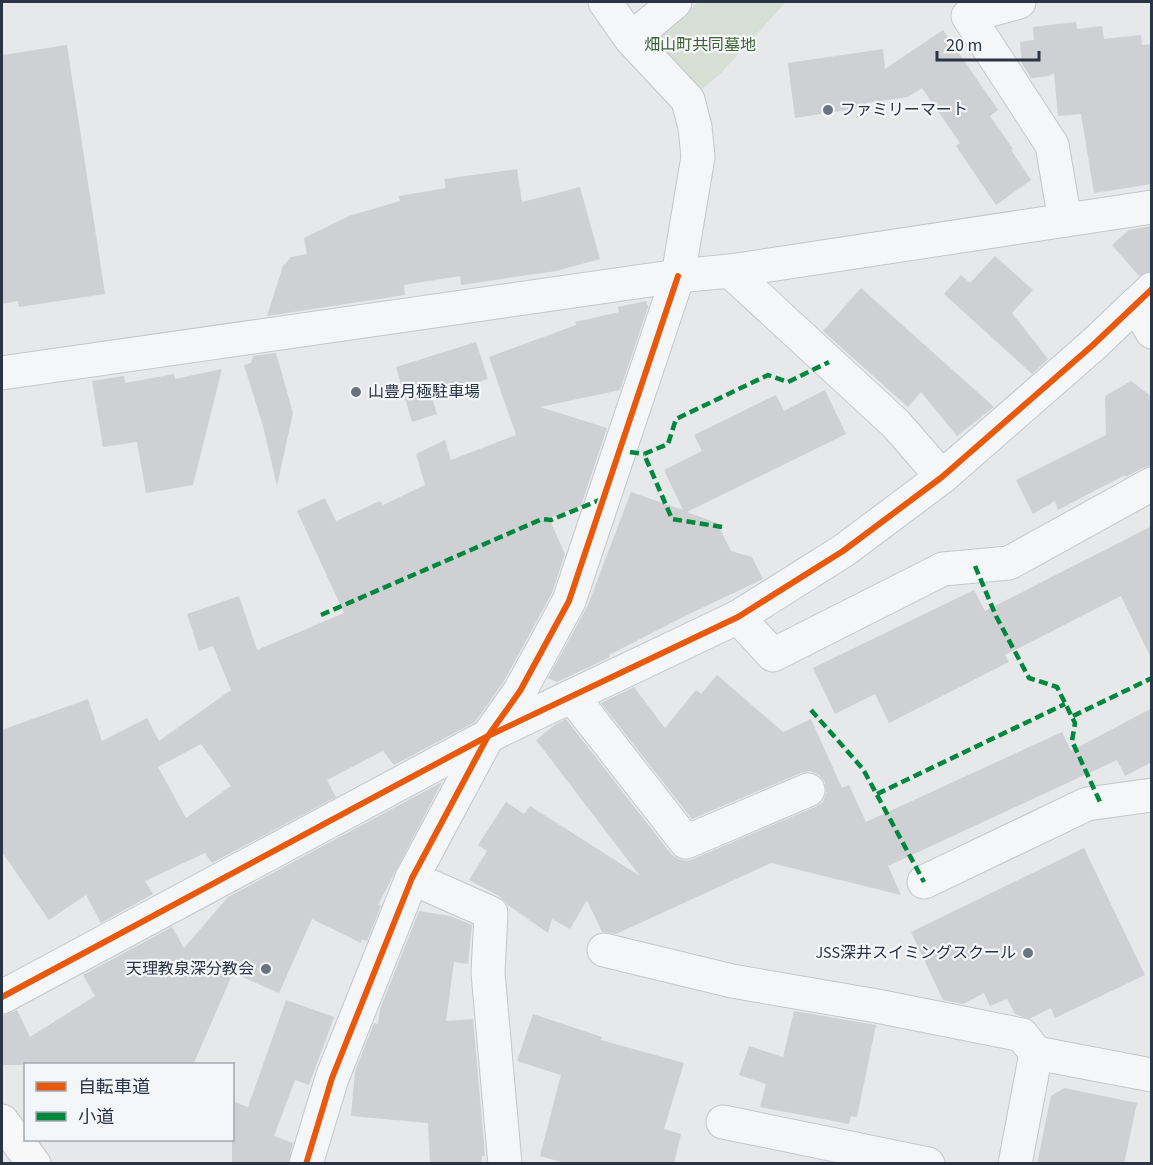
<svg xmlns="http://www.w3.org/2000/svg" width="1153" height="1165" font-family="'Source Sans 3','Noto Sans JP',sans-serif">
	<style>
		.green { fill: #d6ded6 }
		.building { fill: #ced0d3; fill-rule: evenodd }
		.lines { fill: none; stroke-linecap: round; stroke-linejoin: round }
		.minor-casing { stroke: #c4c6c8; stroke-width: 35 }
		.major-casing { stroke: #c2c5c8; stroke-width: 35 }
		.minor { stroke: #f5f6f7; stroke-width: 33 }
		.major { stroke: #f8f8f8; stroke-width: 33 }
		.quiet { stroke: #00873e; stroke-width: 4.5; stroke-dasharray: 9 4.5; stroke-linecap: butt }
		.cycleway-casing { stroke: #f4f6f9; stroke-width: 10 }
		.cycleway { stroke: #e8590c; stroke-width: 6 }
		.poi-dot { fill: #6c737f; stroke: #f4f6f9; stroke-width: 2 }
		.labels { text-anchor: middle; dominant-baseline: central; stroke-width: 4.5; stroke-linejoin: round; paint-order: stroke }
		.park-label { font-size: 16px; fill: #3f6138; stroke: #f4f6f9 }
		.poi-label { font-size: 16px; fill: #2b3445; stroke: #f4f6f9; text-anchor: start }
	</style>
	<rect width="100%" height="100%" fill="#e6e8ea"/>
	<polygon class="green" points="698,2 786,2 722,72 696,94 651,43"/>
	<g class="building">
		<polygon points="1076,22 1077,29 1102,26 1104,39 1141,35 1142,45 1152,44 1152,184 1094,193 1081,114 1058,116 1054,73 1049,76 1031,78 1022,64 1020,42 1034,40 1033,27"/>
		<polygon points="943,30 998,110 990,116 1013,149 1011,150 1031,180 996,205 956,146 960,143 922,88 908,97 866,103 866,107 795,118 788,63 883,49 885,69"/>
		<polygon points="67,45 105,294 19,307 18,301 2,304 2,55"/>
		<polygon points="517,169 522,202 580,187 600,259 556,271 461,285 460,276 404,285 405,295 267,316 283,266 291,257 307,254 304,238 349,216 400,201 399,196 446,188 444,179"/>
		<polygon points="1152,226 1152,271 1139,276 1112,245 1129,230"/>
		<polygon points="995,256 1033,290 1012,313 1048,359 1032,374 944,294 961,275 970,283"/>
		<polygon points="861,288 994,407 957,436 921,392 908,407 880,382 823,331"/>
		<path d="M646,301L648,307L620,390L540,407L607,428L581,506L549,518L565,554L552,593L504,681L475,722L394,765L383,751L327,780L336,797L212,863L205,853L145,881L153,894L101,923L86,895L49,920L2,852V730L88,699L102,741L147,718L159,741L231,690L213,646L199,651L187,614L239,596L257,650L344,613L297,511L325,498L336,521L380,501L383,505L425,485L416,454L445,440L451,460L516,435L489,357L576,325L575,322L619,312L618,307ZM201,744L231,786L186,818L158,767Z"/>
		<polygon points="476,342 488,379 432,397 437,414 412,422 396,367"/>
		<polygon points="276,353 293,413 277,486 263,426 244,365 251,363 253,356"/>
		<polygon points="222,369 193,485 146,493 137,442 103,447 92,381 124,376 125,383 174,374 175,379"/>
		<polygon points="1131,381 1152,397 1152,465 1143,468 1126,477 1125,475 1058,510 1055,501 1033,514 1016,480 1106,435 1105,396"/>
		<polygon points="825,390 846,434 687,512 717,523 731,551 752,557 763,579 685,616 609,655 610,657 557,682 548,678 588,605 631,492 683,510 664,470 702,451 694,435 776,395 784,411"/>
		<polygon points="1152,526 1152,660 1121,596 1005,655 1009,662 889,723 875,694 835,714 813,668 974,590 985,611"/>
		<polygon points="717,675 783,732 811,719 842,788 849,785 866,822 1062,732 1071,751 1152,708 1152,762 1125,776 1117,760 888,866 901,895 771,863 616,934 602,932 587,900 570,929 552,919 548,933 508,905 499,896 469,880 487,851 478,845 506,802 524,814 530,806 640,876 536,740 556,724 566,719 671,854 678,859 686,861 693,859 815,807 823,802 826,793 825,782 819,775 810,771 801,773 692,819 601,703 634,687 665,728 696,690 701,694"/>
		<polygon points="442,782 378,905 381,906 367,941 362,939 361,943 312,919 279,993 233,973 193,1065 2,1065 2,1016 17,1010 30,1037 95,996 83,975 172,927 184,948 228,897"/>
		<polygon points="1084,848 1145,975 1055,1018 1051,1008 1029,1019 1015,1014 1007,999 990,1006 984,993 963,1004 943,1000 911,932"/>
		<polygon points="419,911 450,916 472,925 468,964 454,962 446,1021 473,1019 485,1156 482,1156 481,1164 430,1164 428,1123 351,1116 355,1071 374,1023 378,1024 380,1009"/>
		<polygon points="286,1000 334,1017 309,1085 295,1080 274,1136 293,1143 288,1164 232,1164 232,1101 248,1107"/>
		<polygon points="794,1011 876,1025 857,1117 851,1116 849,1124 760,1107 766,1084 739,1075 749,1046 783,1057"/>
		<polygon points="533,1014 602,1037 601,1040 684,1063 664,1129 681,1134 674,1164 568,1164 540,1156 561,1075 517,1061"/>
		<polygon points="1064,1088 1137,1103 1124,1164 1037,1164 1051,1096"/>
	</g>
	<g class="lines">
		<defs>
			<g id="minor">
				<polyline points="1019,2 968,16 1052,145 1065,220"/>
				<polyline points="631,39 675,2"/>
				<polyline points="730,271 896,424 942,477"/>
				<polyline points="1136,304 1152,332"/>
				<polyline points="2,373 678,276 730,271 1152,207"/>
				<polyline points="738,617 773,655 943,569 1009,563 1152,484"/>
				<polyline points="572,696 686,842 808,790"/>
				<polyline points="412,878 491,913 488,973 505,1164"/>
				<polyline points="924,882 1087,804 1152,795"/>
				<polyline points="604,950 732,981 877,1006 1022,1035 1036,1053 1152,1075"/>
				<polyline points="2,997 488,736 738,617 843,551 942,477 1093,345 1152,289"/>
				<polyline points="723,1122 928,1164"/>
				<polyline points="306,1164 332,1078 412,878 488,736 520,691 569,601 678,276 698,157 695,127 688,100 631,39 605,2"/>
				<polyline points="1015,1164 1036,1053"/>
			</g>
			<polyline id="major" points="2,1121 34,1164"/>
		</defs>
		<use href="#minor" class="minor-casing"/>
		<use href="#major" class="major-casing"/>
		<use href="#minor" class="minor"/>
		<use href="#major" class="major"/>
		<g class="quiet">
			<polyline points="630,452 644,454"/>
			<polyline points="722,527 672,519 644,454 668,444 676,419 768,375 788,382 829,362"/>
			<polyline points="975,566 996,616 1029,678 1057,687 1075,723 1072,741 1100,802"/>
			<polyline points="321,615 542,519 551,520 602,499"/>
			<polyline points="811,710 863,769 924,882"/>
			<polyline points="1073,716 1152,678"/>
			<polyline points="877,794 1065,704"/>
		</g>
		<defs>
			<g id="cycleway">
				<polyline points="2,997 488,736 738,617 843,551 942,477 1093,345 1152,289"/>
				<polyline points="306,1164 332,1078 412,878 488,736 520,691 569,601 678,276"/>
			</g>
		</defs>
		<use href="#cycleway" class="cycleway-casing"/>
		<use href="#cycleway" class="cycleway"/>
	</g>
	<g class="poi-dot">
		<circle cx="828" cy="110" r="6"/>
		<circle cx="356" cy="392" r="6"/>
		<circle cx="1028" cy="953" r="6"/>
		<circle cx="266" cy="969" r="6"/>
	</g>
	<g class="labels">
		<g class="park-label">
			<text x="700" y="45">畑山町共同墓地</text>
		</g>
		<g class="poi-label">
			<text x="840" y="110">ファミリーマート</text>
			<text x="368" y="392">山豊月極駐車場</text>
			<text x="1016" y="953" text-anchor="end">JSS深井スイミングスクール</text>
			<text x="254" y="969" text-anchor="end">天理教泉深分教会</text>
		</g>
	</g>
	<rect width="1153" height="1165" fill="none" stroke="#2b3445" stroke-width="6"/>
	<rect x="24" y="1063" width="210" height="78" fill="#f4f6f9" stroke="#a4a8b1" stroke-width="1.5"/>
	<rect x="36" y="1082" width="30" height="9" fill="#e8590c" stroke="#a4a8b1" stroke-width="1.5"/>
	<text x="78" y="1093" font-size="18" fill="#2b3445">自転車道</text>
	<rect x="36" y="1112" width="30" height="9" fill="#00873e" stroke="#a4a8b1" stroke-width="1.5"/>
	<text x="78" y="1123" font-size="18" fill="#2b3445">小道</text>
	<path d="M937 51v9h102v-9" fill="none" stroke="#2b3445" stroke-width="3"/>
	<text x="946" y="51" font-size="18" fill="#2b3445" stroke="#f4f6f9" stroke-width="4.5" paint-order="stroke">20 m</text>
</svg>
